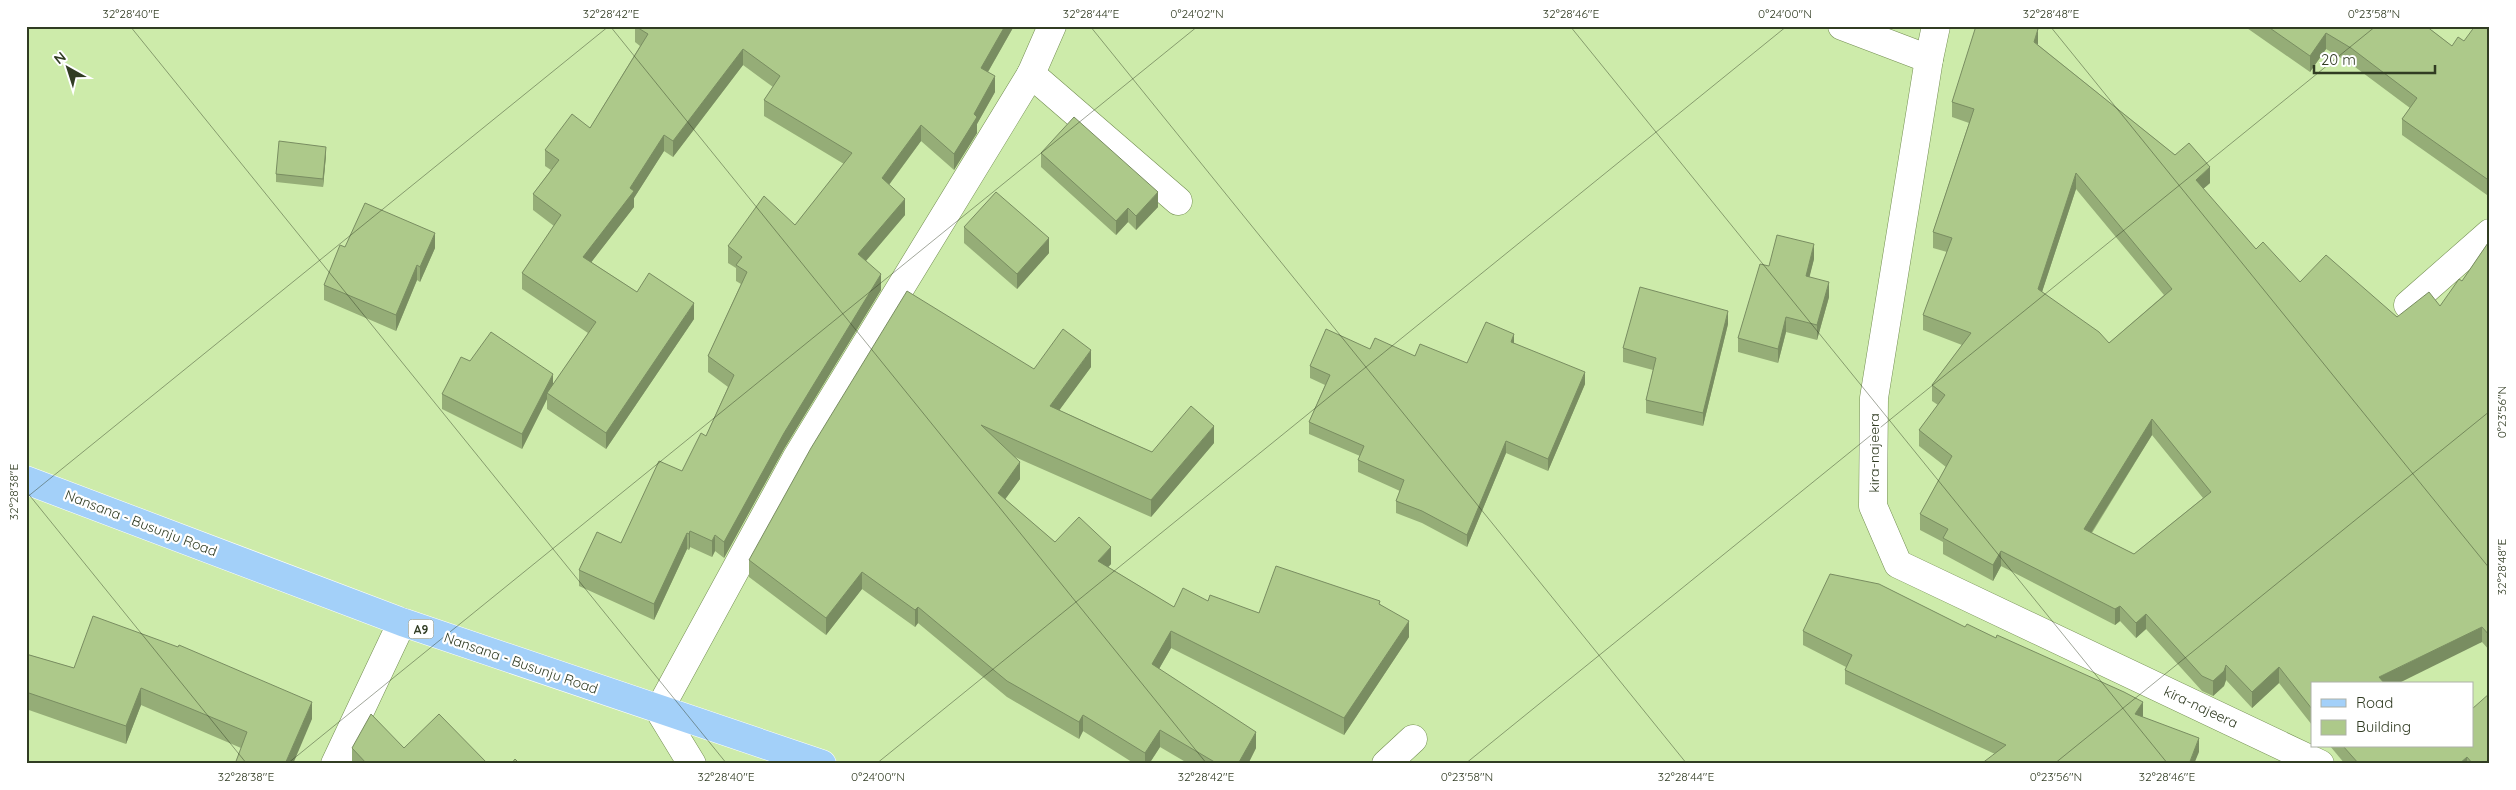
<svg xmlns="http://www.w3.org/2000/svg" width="2516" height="790" font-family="Quicksand,sans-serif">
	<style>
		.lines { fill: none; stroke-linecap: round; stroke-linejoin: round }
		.minor-casing { stroke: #738e51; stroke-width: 29 }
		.tertiary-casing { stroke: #738e51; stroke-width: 29 }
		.primary-casing { stroke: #fff; stroke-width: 29 }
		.minor { stroke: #fff; stroke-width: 28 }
		.tertiary { stroke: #fff; stroke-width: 28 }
		.primary { stroke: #a3d0f9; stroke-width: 28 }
		.wall { fill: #95ad77; fill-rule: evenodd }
		.shaded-wall { fill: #798d61 }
		.building { fill: #adc98a; stroke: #798d61; fill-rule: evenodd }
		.ticks { fill: none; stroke: #313c23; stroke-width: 1; stroke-opacity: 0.45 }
		.labels { text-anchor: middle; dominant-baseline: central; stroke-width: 4.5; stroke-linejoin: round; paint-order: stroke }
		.shield { fill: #fff; stroke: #6f7665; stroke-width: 1 }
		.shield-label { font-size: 12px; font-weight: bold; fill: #313c23 }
		.street-label { font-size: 14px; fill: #313c23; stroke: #fff }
		.neatline { fill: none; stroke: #313c23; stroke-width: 2 }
		.ticks-label { font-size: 12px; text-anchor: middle; fill: #313c23 }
	</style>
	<rect width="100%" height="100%" fill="#cdebaa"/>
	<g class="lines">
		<defs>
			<g id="minor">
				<polyline points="1842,26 1929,59"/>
				<polyline points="1031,74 1178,201"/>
				<polyline points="2408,305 2490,233"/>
				<polyline points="659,710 797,457 1031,74 1052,26"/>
				<polyline points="335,764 402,622"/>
				<polyline points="1386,764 1413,739"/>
			</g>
			<g id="tertiary">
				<polyline points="1936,26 1929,59 1874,398 1873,506 1898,564 2320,764"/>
				<polyline points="659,710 692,764"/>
			</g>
			<polyline id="primary" points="26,480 402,622 822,764"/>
		</defs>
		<use href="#minor" class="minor-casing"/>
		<use href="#tertiary" class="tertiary-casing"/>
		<use href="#primary" class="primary-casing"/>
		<use href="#minor" class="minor"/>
		<use href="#tertiary" class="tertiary"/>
		<use href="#primary" class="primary"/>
	</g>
	<g class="wall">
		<polygon points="635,26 1014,26 988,72 995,92 977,124 977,133 954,170 921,141 889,185 905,215 866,261 881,290 784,449 724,558 715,551 712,557 690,547 689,550 687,549 654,620 579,586 579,570 621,543 682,471 706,436 728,387 708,372 708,356 741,284 736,281 736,268 728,263 728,246 795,225 844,164 764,116 764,100 773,87 743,65 673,157 664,151 634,198 634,207 591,262 637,292 694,319 606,449 547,409 547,399 522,449 442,409 442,394 470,361 553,385 588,333 522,289 522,273 554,226 533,210 533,194 551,170 545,166 545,150 590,128 640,46 635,42"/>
		<polygon points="2244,26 2426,26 2452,46 2464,41 2490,26 2487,195 2402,135 2402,119 2410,108 2351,64 2326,49 2310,72"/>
		<path d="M2038,45L2175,155L2210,183L2203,189L2256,249L2300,282L2397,317L2440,306L2462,281L2490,240V651L2482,642L2312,684V725L2279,683L2252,708L2226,680L2224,686L2213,696L2202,691L2146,629L2136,638L2120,621L2115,625L2001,566L1993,581L1943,554V542L1920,530V514L1946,467L1919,446V430L1938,405L1932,401V385L1962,345L1923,330V315L1947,252L1933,248V232L1969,123L1952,117V102ZM2076,189L2164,295L2109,343L2042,292ZM2152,435L2203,498L2134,554L2092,533Z"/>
		<polygon points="1041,153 1158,207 1136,230 1128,222 1116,235 1041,167"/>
		<polygon points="326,155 323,187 276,182 276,174"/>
		<polygon points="964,227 1049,253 1017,289 964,243"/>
		<polygon points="345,247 435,248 420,282 417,280 396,331 324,300 324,285"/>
		<polygon points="1814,259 1809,277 1829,297 1817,340 1786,332 1778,363 1738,352 1738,338 1769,266"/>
		<polygon points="1728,324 1703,426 1646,413 1646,400 1653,370 1623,362 1623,348"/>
		<polygon points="1514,343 1585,384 1548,471 1506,453 1467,547 1422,523 1396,513 1396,501 1400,491 1358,472 1358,460 1360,456 1309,434 1309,422 1325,385 1310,378 1310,366 1370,349 1467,363"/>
		<polygon points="1091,367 1059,410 1152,452 1214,443 1151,517 1015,457 1020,479 1005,499 1055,542 1111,564 1108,567 1174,607 1208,601 1259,613 1380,604 1409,637 1344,735 1171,648 1159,669 1256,748 1248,764 1189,764 1160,747 1149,764 1135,764 1083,731 1079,739 1007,697 918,623 915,627 862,589 826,635 749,577 749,560 1034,369"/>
		<polygon points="1803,631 2143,716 2142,717 2199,752 1995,754 1845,684 1845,670 1846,667 1803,645"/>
		<polygon points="26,654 74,668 312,719 241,748 141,705 126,744 26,709"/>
		<polygon points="2330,746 2472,746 2490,764 2345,764"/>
		<polygon points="352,748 404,748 488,764 352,764"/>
	</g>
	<g class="shaded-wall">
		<polygon points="1005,26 1014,26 981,84 981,68"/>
		<polygon points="2038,29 2038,45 2034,42"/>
		<polygon points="2326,33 2326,49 2310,72 2310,56"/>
		<polygon points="743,49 743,65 673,157 673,141"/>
		<polygon points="995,76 995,92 977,124 977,133 954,170 954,154 974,114"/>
		<polygon points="921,125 921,141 882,194 882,178"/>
		<polygon points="664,135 664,151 634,198 634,207 583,273 583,257 630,188"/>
		<polygon points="326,147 326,155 323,187 323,179"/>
		<polygon points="2210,167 2210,183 2196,195 2196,180"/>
		<polygon points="2076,173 2076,189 2038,304 2038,289"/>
		<polygon points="2490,175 2490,191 2487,195 2487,179"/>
		<polygon points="1158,192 1158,207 1136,230 1136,216"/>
		<polygon points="905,199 905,215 858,270 858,254"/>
		<polygon points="1128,208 1128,222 1116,235 1116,221"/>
		<polygon points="435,233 435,248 420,282 420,267"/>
		<polygon points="1049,238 1049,253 1017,289 1017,274"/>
		<polygon points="1814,244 1814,259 1806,291 1806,276"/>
		<polygon points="417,265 417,280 396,331 396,315"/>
		<polygon points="881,274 881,290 784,449 724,558 724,542 784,433"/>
		<polygon points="1829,282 1829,297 1817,340 1817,325"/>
		<polygon points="694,303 694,319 606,449 606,433"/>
		<polygon points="1728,311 1728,324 1703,426 1703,413"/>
		<polygon points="1786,317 1786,332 1778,363 1778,349"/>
		<polygon points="1514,334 1514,346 1511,342"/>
		<polygon points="1091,350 1091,367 1050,423 1050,406"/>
		<polygon points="1585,372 1585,384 1548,471 1548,459"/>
		<polygon points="553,374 553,388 547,393 547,399 522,449 522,434"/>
		<polygon points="2152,419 2152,435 2084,544 2084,529"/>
		<polygon points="1214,426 1214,443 1151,517 1151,500"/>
		<polygon points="1506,441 1506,453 1467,547 1467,535"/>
		<polygon points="1020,462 1020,479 998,509 998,493"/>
		<polygon points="690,531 690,547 689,550 689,534"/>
		<polygon points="687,533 687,549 654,620 654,604"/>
		<polygon points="715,535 715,551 712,557 712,541"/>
		<polygon points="1111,547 1111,564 1098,578 1098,561"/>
		<polygon points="2001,551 2001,566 1993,581 1993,565"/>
		<polygon points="862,572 862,589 826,635 826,618"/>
		<polygon points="2120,606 2120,621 2115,625 2115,609"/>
		<polygon points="918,607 918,623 915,627 915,610"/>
		<polygon points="2146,614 2146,629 2136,638 2136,623"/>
		<polygon points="1409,621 1409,637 1344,735 1344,718"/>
		<polygon points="2482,627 2482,642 2397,684 2379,684 2379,677"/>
		<polygon points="1171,631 1171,648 1152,681 1152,664"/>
		<polygon points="2226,665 2226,680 2224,686 2213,696 2213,681"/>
		<polygon points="2279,667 2279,683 2252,708 2252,692"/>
		<polygon points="141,688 141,705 126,744 126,726"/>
		<polygon points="312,702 312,719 293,764 285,764"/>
		<polygon points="2143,702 2143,716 2135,728 2135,714"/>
		<polygon points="1083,715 1083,731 1079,739 1079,722"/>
		<polygon points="1160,730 1160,747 1149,764 1145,764 1145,753"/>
		<polygon points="1256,732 1256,748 1248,764 1238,764"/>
		<polygon points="2199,738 2199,752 2194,764 2189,764"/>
		<polygon points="2467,757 2467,764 2459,764"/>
	</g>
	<g class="building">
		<polygon points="635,26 1005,26 981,68 995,76 974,114 977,117 954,154 921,125 882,178 905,199 858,254 881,274 784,433 724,542 715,535 712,541 690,531 689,534 687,533 654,604 579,570 597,532 621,543 659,461 682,471 701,433 706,436 734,375 708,356 747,272 736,265 742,257 728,246 764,196 795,225 852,153 764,100 780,76 743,49 673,141 664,135 630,188 634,191 583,257 637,292 649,273 694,303 606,433 547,393 596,322 522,273 561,215 533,194 559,160 545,150 572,114 590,128 648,34"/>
		<path d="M1976,26H2028L2038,29L2034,42L2175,155L2189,143L2210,167L2196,180L2256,249L2263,242L2300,282L2326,255L2397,317L2429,292L2440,306L2459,279L2462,281L2490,240V636L2482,627L2379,677L2385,684H2312V709L2279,667L2252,692L2226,665L2224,671L2213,681L2202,676L2146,614L2136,623L2120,606L2115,609L2001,551L1993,565L1943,538L1948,529L1920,514L1952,456L1919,430L1945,395L1932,385L1971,333L1923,315L1952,238L1933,232L1974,109L1952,102ZM2076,173L2172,289L2109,343L2099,332L2038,289ZM2152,419L2211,492L2134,554L2084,529Z"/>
		<polygon points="2267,26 2426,26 2452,46 2458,37 2464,41 2475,26 2490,26 2490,175 2487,179 2402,119 2417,98 2351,48 2326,33 2310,56"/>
		<polygon points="1074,117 1158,192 1136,216 1128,208 1116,221 1041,153"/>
		<polygon points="279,141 326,147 323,179 276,174"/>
		<polygon points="996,192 1049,238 1017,274 964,227"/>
		<polygon points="365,203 435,233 420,267 417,265 396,315 324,285 340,245 345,247"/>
		<polygon points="1777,235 1814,244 1806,276 1829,282 1817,325 1786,317 1778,349 1738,338 1760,264 1769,266"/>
		<polygon points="1640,287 1728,311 1703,413 1646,400 1656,358 1623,348"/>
		<polygon points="907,291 1034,369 1063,329 1091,350 1050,406 1100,429 1152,452 1191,406 1214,426 1151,500 981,425 1020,462 998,493 1055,542 1079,517 1111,547 1098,561 1174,607 1183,588 1208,601 1210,595 1259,613 1276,566 1380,601 1379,604 1409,621 1344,718 1171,631 1152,664 1256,732 1238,764 1218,764 1160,730 1145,753 1083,715 1079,722 1007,681 918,607 915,610 862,572 826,618 749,560 811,448"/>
		<polygon points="1486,322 1514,334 1511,342 1585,372 1548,459 1506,441 1467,535 1422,511 1396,501 1404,480 1358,460 1364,446 1309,422 1330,375 1310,366 1326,329 1370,349 1375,338 1415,356 1420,344 1467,363"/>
		<polygon points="491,332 553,374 522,434 442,394 461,357 470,361"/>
		<polygon points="1830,574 1879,584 1965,627 1967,624 1996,638 1997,635 2124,692 2143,702 2135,714 2199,738 2189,764 1981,764 2006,745 1845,670 1852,655 1803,631"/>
		<polygon points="93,616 178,647 179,645 312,702 285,764 235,764 247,732 141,688 126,726 26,692 26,654 74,668"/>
		<polygon points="2490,693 2490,764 2473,764 2467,757 2459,764 2359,764 2343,746 2472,746 2472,709"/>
		<polygon points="371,714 404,748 439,714 488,764 367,764 352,748"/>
		<polygon points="515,759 520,764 511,764"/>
	</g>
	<path class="ticks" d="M130,26L727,764M610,26L1207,764M1090,26L1687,764M1570,26L2168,764M2050,26L2490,569M26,491L247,764M26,498L609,26M287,764L1198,26M876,764L1787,26M1465,764L2376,26M2054,764L2490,411"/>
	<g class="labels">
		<rect class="shield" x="408.5" y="619.5" width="25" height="19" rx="4"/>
		<g class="shield-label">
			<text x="421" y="629">A9</text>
		</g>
		<g class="street-label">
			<text transform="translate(1874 453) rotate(-90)">kira-najeera</text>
			<text transform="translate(141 523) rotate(21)">Nansana - Busunju Road</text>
			<text transform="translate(521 663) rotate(19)">Nansana - Busunju Road</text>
			<text transform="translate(2201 707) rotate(25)">kira-najeera</text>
		</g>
	</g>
	<rect width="2516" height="790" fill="none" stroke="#ffffff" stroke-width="55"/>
	<rect x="2311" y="682" width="162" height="65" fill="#ffffff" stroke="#adb1a7"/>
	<rect x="2321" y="699" width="25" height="8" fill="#a3d0f9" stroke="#adb1a7"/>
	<text x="2356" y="708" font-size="15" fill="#313c23">Road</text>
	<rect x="2321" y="720" width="25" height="15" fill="#adc98a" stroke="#adb1a7"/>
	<text x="2356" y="732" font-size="15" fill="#313c23">Building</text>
	<g transform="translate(68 68) rotate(321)" stroke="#ffffff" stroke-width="4" paint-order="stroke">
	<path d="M0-4L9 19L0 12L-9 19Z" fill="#313c23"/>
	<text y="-8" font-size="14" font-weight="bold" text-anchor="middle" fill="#313c23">N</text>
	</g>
	<path d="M2314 65v8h121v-8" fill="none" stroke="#313c23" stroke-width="2.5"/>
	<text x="2321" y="65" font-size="15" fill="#313c23" stroke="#ffffff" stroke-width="4" paint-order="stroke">20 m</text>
	<rect x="28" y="28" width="2460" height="734" class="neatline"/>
	<g class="ticks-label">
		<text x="131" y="18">32°28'40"E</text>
		<text x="611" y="18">32°28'42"E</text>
		<text x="1091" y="18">32°28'44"E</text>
		<text x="1197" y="18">0°24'02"N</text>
		<text x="1571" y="18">32°28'46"E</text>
		<text x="1785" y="18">0°24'00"N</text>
		<text x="2051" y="18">32°28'48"E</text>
		<text x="2374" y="18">0°23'58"N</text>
		<text transform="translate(2502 412) rotate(-90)" y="4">0°23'56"N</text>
		<text transform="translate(14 492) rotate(-90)" y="4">32°28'38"E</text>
		<text transform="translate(2502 567) rotate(-90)" y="4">32°28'48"E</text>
		<text x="246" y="781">32°28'38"E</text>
		<text x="726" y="781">32°28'40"E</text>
		<text x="878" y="781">0°24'00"N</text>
		<text x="1206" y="781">32°28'42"E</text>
		<text x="1467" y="781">0°23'58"N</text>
		<text x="1686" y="781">32°28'44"E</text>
		<text x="2056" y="781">0°23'56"N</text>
		<text x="2167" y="781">32°28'46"E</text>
	</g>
</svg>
